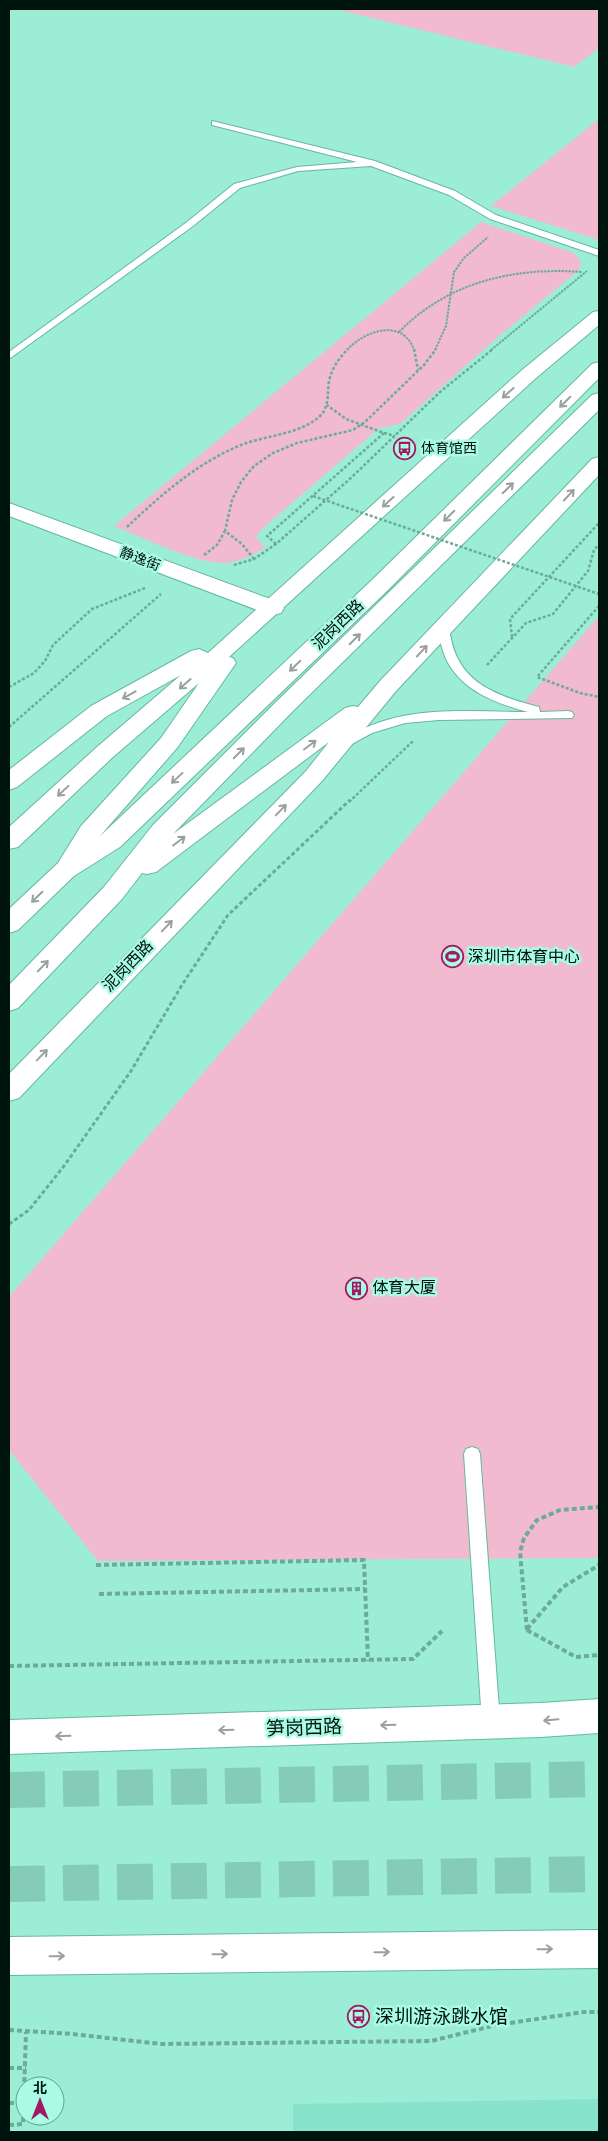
<svg xmlns="http://www.w3.org/2000/svg" width="608" height="2141" font-family="'Nunito Sans','Noto Sans SC',sans-serif">
	<style>
		.built { fill: #87e3ca }
		.green { fill: #f1bace }
		.lines { fill: none; stroke-linecap: round; stroke-linejoin: round }
		.primary-tunnel { stroke: #85ccb8; stroke-width: 36; stroke-dasharray: 36 18; stroke-linecap: butt }
		.service-casing { stroke: #66b7a1; stroke-width: 2 }
		.minor-casing { stroke: #66b7a1; stroke-width: 2 }
		.primary-casing { stroke: #66b7a1; stroke-width: 2 }
		.path-far3 { stroke: #6cab99; stroke-width: 2; stroke-dasharray: 2.5 1; stroke-linecap: butt }
		.path-far2 { stroke: #6cab99; stroke-width: 2.5; stroke-dasharray: 3 2; stroke-linecap: butt }
		.path-far1 { stroke: #6cab99; stroke-width: 3; stroke-dasharray: 4 2.5; stroke-linecap: butt }
		.path { stroke: #6cab99; stroke-width: 4; stroke-dasharray: 5 3; stroke-linecap: butt }
		.service { fill: #fff; fill-rule: evenodd }
		.minor { fill: #fff; fill-rule: evenodd }
		.primary { fill: #fff; fill-rule: evenodd }
		.path-bridge { stroke: #6cab99; stroke-width: 2.5; stroke-dasharray: 3 2; stroke-linecap: butt }
		.oneway { stroke: #99a19f }
		.labels { text-anchor: middle; dominant-baseline: central; stroke-width: 5; stroke-linejoin: round; paint-order: stroke }
		.far-poi-label { font-size: 14px; fill: #00140e; stroke: #a9fbe4; text-anchor: start }
		.far-street-label { font-size: 14px; fill: #00140e; stroke: #a9fbe4 }
		.street-label { font-size: 16px; fill: #00140e; stroke: #a9fbe4 }
		.poi-label { font-size: 16px; fill: #00140e; stroke: #a9fbe4; text-anchor: start }
		.near-street-label { font-size: 19px; fill: #00140e; stroke: #a9fbe4 }
		.near-poi-label { font-size: 19px; fill: #00140e; stroke: #a9fbe4; text-anchor: start }
	</style>
	<rect width="100%" height="100%" fill="#9cedd6"/>
	<polygon class="built" points="599,2099 599,2132 293,2132 293,2104"/>
	<g class="green">
		<polygon points="335,9 599,9 599,48 574,67"/>
		<polygon points="599,119 599,240 491,206"/>
		<path d="M481,222L574,253L581,261L579,270L498,337L400,424L379,428L263,528L256,537L265,548C253,555 240,562 225,563C194,563 144,538 114,526Z"/>
		<polygon points="599,616 599,1558 98,1561 9,1450 9,1297"/>
	</g>
	<g class="lines">
		<g class="primary-tunnel">
			<polyline points="9,1790 599,1779"/>
			<polyline points="9,1884 599,1874"/>
		</g>
		<defs>
			<g id="service">
				<polygon points="212,121 375,161 455,191 496,215 599,250 599,256 490,219 449,195 371,166 298,171 240,188 193,226 9,359 9,352 187,222 234,184 297,167 357,162 212,125"/>
				<path d="M443,626L449,629C451,639 453,650 458,659C473,689 509,699 539,707L540,712L568,711L572,712L574,715L572,718L439,720L405,723L372,733L350,745H342L340,742L342,739C361,729 381,720 403,716C443,708 487,712 528,712C495,703 462,691 446,659C442,650 440,639 437,629Z"/>
				<polygon points="472,1447 478,1449 480,1454 500,1722 497,1728 491,1730 485,1728 482,1722 464,1454 466,1449"/>
			</g>
			<polygon id="minor" points="9,503 281,603 284,608 281,613 273,615 265,613 9,516"/>
			<g id="primary">
				<polygon points="599,311 599,325 536,378 229,657 233,658 236,663 177,748 99,837 372,580 592,364 599,362 599,378 388,590 120,847 74,876 18,930 9,933 9,909 58,863 81,826 161,738 199,683 113,757 18,847 9,849 9,827 97,747 181,675 107,716 17,787 9,790 9,770 91,706 191,651 199,649 208,653 522,370 593,312"/>
				<polygon points="599,393 599,410 292,712 173,834 345,708 353,706 358,707 380,681 592,459 599,457 599,475 396,691 322,781 19,1098 9,1101 9,1074 306,771 329,742 156,872 147,874 142,873 122,899 18,1008 9,1011 9,985 104,887 153,825 276,702 592,395"/>
				<polygon points="599,1699 599,1733 541,1737 9,1754 9,1720 541,1703"/>
				<polygon points="599,1930 599,1968 9,1975 9,1937"/>
			</g>
		</defs>
		<use href="#service" class="service-casing"/>
		<use href="#minor" class="minor-casing"/>
		<use href="#primary" class="primary-casing"/>
		<g class="path-far3">
			<path d="M399,332C448,282 513,267 582,272"/>
			<path d="M347,350C365,330 403,318 414,350"/>
			<polyline points="435,350 446,326 454,272 464,258 488,237"/>
			<polyline points="491,350 587,271"/>
		</g>
		<g class="path-far2">
			<polyline points="414,349 418,370"/>
			<polyline points="384,433 395,436"/>
			<path d="M127,527C161,495 197,463 241,445C266,435 298,435 319,417C330,407 327,394 329,381C332,368 339,358 348,349"/>
			<polyline points="276,544 267,536 384,433 346,419 327,405"/>
			<polyline points="204,555 217,545 225,531"/>
			<polyline points="254,559 242,544 225,531 232,500 241,482 254,466 273,453 297,443 353,430 365,422 424,365 436,349"/>
			<polyline points="234,565 254,559 276,544 352,477 440,392 493,349"/>
			<polyline points="599,606 537,677 580,693 599,697"/>
			<polyline points="512,637 510,619 599,523"/>
			<polyline points="487,665 526,623 553,614 588,571 594,550 599,544"/>
			<polyline points="9,687 34,673 45,661 53,645 92,609 145,588"/>
			<polyline points="9,727 161,594"/>
			<polyline points="349,802 413,741"/>
		</g>
		<polyline class="path-far1" points="9,1224 29,1210 64,1166 131,1071 182,985 228,915 350,800"/>
		<g class="path">
			<polyline points="96,1565 364,1560 368,1661"/>
			<polyline points="99,1594 365,1589"/>
			<polyline points="527,1629 563,1587 599,1565"/>
			<polyline points="527,1630 520,1552 524,1538 537,1520 560,1510 599,1507"/>
			<polyline points="527,1630 576,1657 599,1655"/>
			<polyline points="9,1666 413,1659 442,1631"/>
			<polyline points="9,2030 72,2034 161,2044 431,2041 496,2025 584,2012 599,2012"/>
			<polyline points="9,2068 26,2068"/>
			<polyline points="9,2103 24,2103"/>
			<polyline points="9,2125 23,2124 26,2032"/>
		</g>
		<use href="#service" class="service"/>
		<use href="#minor" class="minor"/>
		<use href="#primary" class="primary"/>
		<polyline class="path-bridge" points="313,496 599,594"/>
	</g>
	<defs><path id="oneway-shaft" d="M-6 0H5M1.5-3L5.5 0L1.5 3" fill="none" stroke-width="1.6" stroke-linecap="round" stroke-linejoin="round" transform="scale(1.25)"/></defs>
	<g class="oneway">
		<use href="#oneway-shaft" transform="translate(508 393) rotate(138)"/>
		<use href="#oneway-shaft" transform="translate(565 402) rotate(135)"/>
		<use href="#oneway-shaft" transform="translate(508 488) rotate(-44)"/>
		<use href="#oneway-shaft" transform="translate(569 495) rotate(-47)"/>
		<use href="#oneway-shaft" transform="translate(388 502) rotate(138)"/>
		<use href="#oneway-shaft" transform="translate(449 516) rotate(135)"/>
		<use href="#oneway-shaft" transform="translate(355 639) rotate(-45)"/>
		<use href="#oneway-shaft" transform="translate(422 651) rotate(-47)"/>
		<use href="#oneway-shaft" transform="translate(295 666) rotate(136)"/>
		<use href="#oneway-shaft" transform="translate(185 684) rotate(139)"/>
		<use href="#oneway-shaft" transform="translate(129 695) rotate(151)"/>
		<use href="#oneway-shaft" transform="translate(310 745) rotate(-37)"/>
		<use href="#oneway-shaft" transform="translate(239 753) rotate(-45)"/>
		<use href="#oneway-shaft" transform="translate(177 778) rotate(137)"/>
		<use href="#oneway-shaft" transform="translate(63 791) rotate(137)"/>
		<use href="#oneway-shaft" transform="translate(281 810) rotate(-46)"/>
		<use href="#oneway-shaft" transform="translate(179 841) rotate(-37)"/>
		<use href="#oneway-shaft" transform="translate(37 897) rotate(136)"/>
		<use href="#oneway-shaft" transform="translate(167 926) rotate(-46)"/>
		<use href="#oneway-shaft" transform="translate(43 966) rotate(-46)"/>
		<use href="#oneway-shaft" transform="translate(42 1055) rotate(-46)"/>
		<use href="#oneway-shaft" transform="translate(551 1720) rotate(175)"/>
		<use href="#oneway-shaft" transform="translate(388 1725) rotate(178)"/>
		<use href="#oneway-shaft" transform="translate(226 1730) rotate(178)"/>
		<use href="#oneway-shaft" transform="translate(63 1736) rotate(178)"/>
		<use href="#oneway-shaft" transform="translate(545 1949) rotate(-1)"/>
		<use href="#oneway-shaft" transform="translate(382 1952) rotate(-1)"/>
		<use href="#oneway-shaft" transform="translate(220 1954) rotate(-1)"/>
		<use href="#oneway-shaft" transform="translate(57 1956) rotate(-1)"/>
	</g>
	<defs>
		<symbol id="bus-ring" viewBox="-11 -11 22 22"><circle r="9.5" fill="#a9fbe4" stroke="#a21862" stroke-width="1.5"/><path d="M-5-6H5V4H4V6H2V4H-2V6H-4V4H-5ZM-3.5-4V0h7V-4ZM-3.5 1.2v1.5H-2V1.2ZM2 1.2v1.5H3.5V1.2Z" fill="#a21862"/></symbol>
		<symbol id="stadium-ring" viewBox="-11 -11 22 22"><circle r="9.5" fill="#a9fbe4" stroke="#a21862" stroke-width="1.5"/><path d="M0-5a6.5 5 0 1 0 0 10a6.5 5 0 1 0 0-10ZM-3.5-1.8h7v3.6h-7Z" fill="#a21862"/></symbol>
		<symbol id="building-ring" viewBox="-11 -11 22 22"><circle r="9.5" fill="#a9fbe4" stroke="#a21862" stroke-width="1.5"/><path d="M-4-6H4V6H1V3H-1V6H-4ZM-2.5-4.3h1.7v1.8h-1.7ZM.8-4.3h1.7v1.8H.8ZM-2.5-1h1.7V.8h-1.7ZM.8-1h1.7V.8H.8Z" fill="#a21862"/></symbol>
	</defs>
	<g fill-rule="evenodd">
		<use href="#bus-ring" x="392" y="436" width="25" height="25"/>
		<use href="#stadium-ring" x="440" y="944" width="25" height="25"/>
		<use href="#building-ring" x="344" y="1276" width="25" height="25"/>
		<use href="#bus-ring" x="346" y="2004" width="25" height="25"/>
	</g>
	<g class="labels">
		<g class="far-poi-label">
			<text x="421" y="448">体育馆西</text>
		</g>
		<g class="far-street-label">
			<text transform="translate(140 559) rotate(21)">静逸街</text>
		</g>
		<g class="street-label">
			<text transform="translate(338 625) rotate(-44)">泥岗西路</text>
			<text transform="translate(128 966) rotate(-46)">泥岗西路</text>
		</g>
		<g class="poi-label">
			<text x="468" y="957">深圳市体育中心</text>
			<text x="372" y="1288">体育大厦</text>
		</g>
		<g class="near-street-label">
			<text transform="translate(304 1728) rotate(-2)">笋岗西路</text>
		</g>
		<g class="near-poi-label">
			<text x="375" y="2017">深圳游泳跳水馆</text>
		</g>
	</g>
	<rect width="608" height="2141" fill="none" stroke="#00140e" stroke-width="20"/>
	<g transform="translate(40 2101)"><circle r="24" fill="#a9fbe4" stroke="#659f8e"/>
	<path d="M0-4L9 19L0 12L-9 19Z" fill="#a21862"/>
	<text y="-8" font-size="14" font-weight="bold" text-anchor="middle" fill="#00140e">北</text>
	</g>
</svg>
